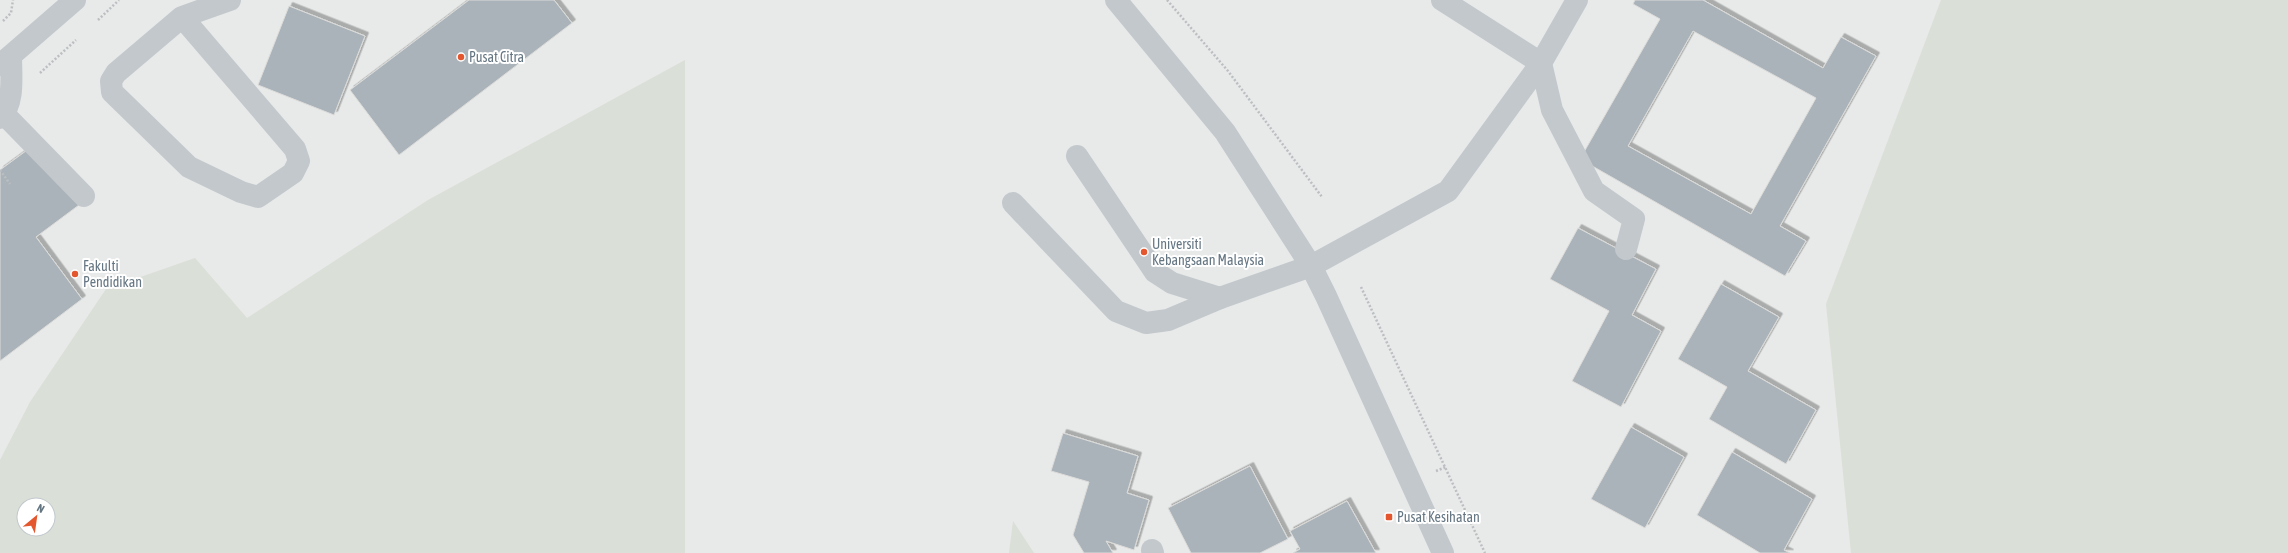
<svg xmlns="http://www.w3.org/2000/svg" width="2288" height="553" font-family="'Asap Condensed',sans-serif">
	<style>
		.built { fill: #e8e9e9; fill-rule: evenodd }
		.green { fill: #dadfd7; fill-rule: evenodd }
		.building { fill: #aab3b9; stroke: #dcdcda; fill-rule: evenodd; filter: url(#shadow) }
		.lines { fill: none; stroke-linecap: round; stroke-linejoin: round }
		.path { stroke: #bbbfc2; stroke-width: 2.5; stroke-dasharray: 2 2; stroke-linecap: butt }
		.minor { stroke: #c3c8cc; stroke-width: 22 }
		.poi-dot { fill: #e4572e; stroke: #fff; stroke-width: 1.5 }
		.labels { text-anchor: middle; dominant-baseline: central; stroke-width: 4; stroke-linejoin: round; paint-order: stroke }
		.poi-label { font-size: 14px; fill: #657683; stroke: #fff; text-anchor: start }
	</style>
	<defs>
		<filter id="shadow"><feDropShadow dx="3.5" dy="-3.5" stdDeviation="0" flood-color="#0004"/></filter>
	</defs>
	<rect width="100%" height="100%" fill="#fafaf8"/>
	<path class="built" d="M0,0H2288V553H0ZM24,505H48V529H24Z"/>
	<g class="green">
		<polygon points="1941,0 2288,0 2288,553 1851,553 1826,304"/>
		<path d="M685,60V553H0V460L30,402L106,289L195,258L247,318L428,200ZM24,505H48V529H24Z"/>
		<polygon points="1013,521 1034,553 1009,553"/>
	</g>
	<g class="building">
		<polygon points="469,0 554,0 572,23 399,155 350,90"/>
		<path d="M1635,0H1703L1823,68L1841,37L1876,56L1780,226L1806,241L1785,276L1580,159L1660,19L1633,4ZM1693,31L1816,98L1751,214L1628,146Z"/>
		<polygon points="289,6 365,36 334,115 258,85"/>
		<polygon points="34,145 79,205 36,237 82,299 0,361 0,170"/>
		<polygon points="1578,228 1656,269 1632,315 1661,331 1621,407 1572,381 1609,311 1550,279"/>
		<polygon points="1721,284 1779,317 1748,371 1816,410 1786,464 1709,419 1727,387 1678,359"/>
		<polygon points="1631,427 1684,457 1645,528 1591,499"/>
		<polygon points="1063,433 1138,456 1127,493 1149,500 1134,550 1106,541 1113,553 1084,553 1073,535 1089,482 1051,471"/>
		<polygon points="1732,452 1812,499 1784,550 1790,553 1760,553 1697,515"/>
		<polygon points="1250,466 1288,539 1260,553 1191,553 1168,508"/>
		<polygon points="1347,501 1376,553 1293,553 1300,549 1290,531"/>
	</g>
	<g class="lines">
		<g class="path">
			<polyline points="1167,0 1228,71 1322,197"/>
			<polyline points="98,20 119,0"/>
			<polyline points="3,21 11,13 13,0"/>
			<polyline points="40,73 76,40"/>
			<polyline points="0,170 10,184"/>
			<polyline points="1361,287 1485,553"/>
			<polyline points="1436,471 1446,467"/>
		</g>
		<g class="minor">
			<polyline points="1116,0 1225,132 1311,266 1326,296 1443,553"/>
			<polyline points="1442,0 1541,63 1552,110 1594,191 1634,219 1626,249"/>
			<polyline points="182,17 295,149 299,161 293,173 258,197 241,192 189,167 112,92 111,81 116,73 182,17 230,0"/>
			<polyline points="0,65 75,0"/>
			<polyline points="4,114 84,196"/>
			<path d="M0,118C15,104 11,75 11,56"/>
			<polyline points="1077,156 1155,272 1172,283 1220,298"/>
			<polyline points="1013,203 1116,311 1146,323 1168,320 1220,298 1311,266 1448,191 1541,63 1577,0"/>
			<polyline points="1152,550 1153,553"/>
		</g>
	</g>
	<g class="poi-dot">
		<circle cx="461" cy="57" r="4"/>
		<circle cx="1144" cy="252" r="4"/>
		<circle cx="75" cy="274" r="4"/>
		<rect x="1385" y="513" width="8" height="8" rx="2"/>
	</g>
	<g class="labels">
		<g class="poi-label">
			<text x="469" y="57">Pusat Citra</text>
			<text x="1152" y="244">Universiti<tspan x="1152" dy="16">Kebangsaan Malaysia</tspan></text>
			<text x="83" y="266">Fakulti<tspan x="83" dy="16">Pendidikan</tspan></text>
			<text x="1397" y="517">Pusat Kesihatan</text>
		</g>
	</g>
	<g transform="translate(36 517) rotate(29)"><circle r="19" fill="#ffffff" stroke="#c1c8cd"/>
	<path d="M0-3L7 15L0 10L-7 15Z" fill="#e4572e"/>
	<text y="-6" font-size="11" font-weight="bold" text-anchor="middle" fill="#657683">N</text>
	</g>
</svg>
